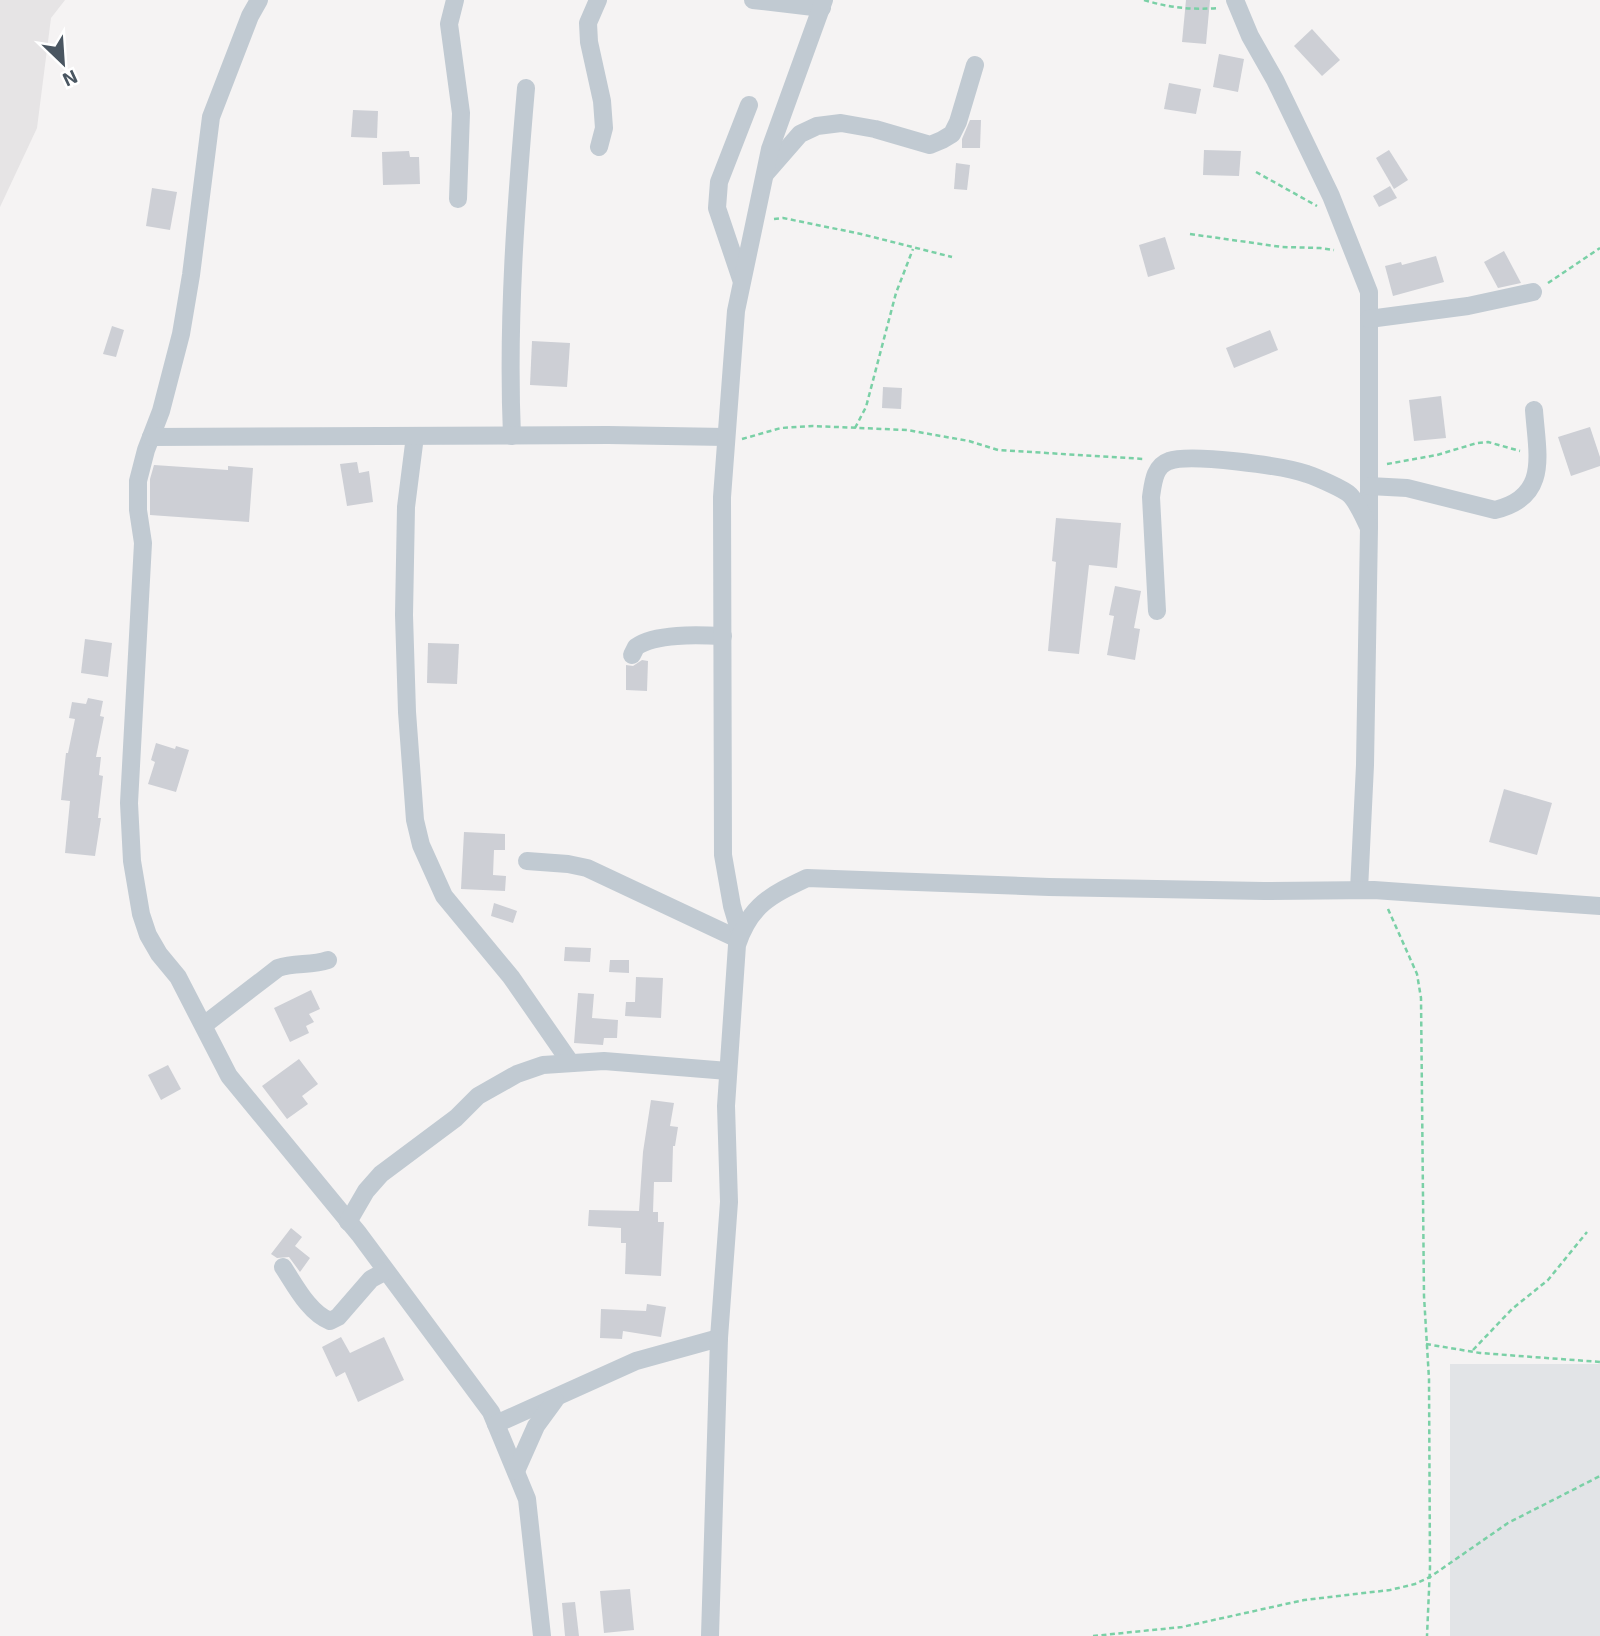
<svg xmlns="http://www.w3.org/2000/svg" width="1600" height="1636" font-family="'Exo 2',sans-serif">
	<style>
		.education { fill: #e6e4e5 }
		.airport { fill: #e2e4e7 }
		.building { fill: #cdcfd5 }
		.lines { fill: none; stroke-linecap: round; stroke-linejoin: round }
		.path { stroke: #7ad0a6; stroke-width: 2.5; stroke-dasharray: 5 3.5; stroke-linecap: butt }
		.minor { stroke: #c1cad2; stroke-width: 18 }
	</style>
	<rect width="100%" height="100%" fill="#f5f3f3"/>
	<polygon class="education" points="0,0 65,0 51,18 37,128 0,207"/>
	<rect class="airport" x="1450" y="1364" width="150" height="272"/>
	<g class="building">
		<polygon points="1186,0 1210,0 1206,44 1182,42"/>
		<polygon points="1312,29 1340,60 1322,76 1294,46"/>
		<polygon points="1219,54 1244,59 1238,92 1213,87"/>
		<polygon points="1169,83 1201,89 1196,114 1164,109"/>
		<polygon points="353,110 378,111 377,138 351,137"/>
		<polygon points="970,120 981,120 980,148 962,148 962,139"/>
		<polygon points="1204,150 1241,151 1239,176 1203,175"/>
		<polygon points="1389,150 1408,180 1394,189 1376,158"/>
		<polygon points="409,151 410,157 419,157 420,184 383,185 382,152"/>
		<polygon points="956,163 970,165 967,190 954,189"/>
		<polygon points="1390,186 1397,198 1379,207 1373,196"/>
		<polygon points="152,188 177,192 170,230 146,226"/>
		<polygon points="1165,237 1175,269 1148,277 1139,245"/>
		<polygon points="1504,251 1521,283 1498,288 1484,262"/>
		<polygon points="1436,256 1444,282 1393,296 1385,266 1401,262 1402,265"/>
		<polygon points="112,326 124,330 116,357 103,354"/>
		<polygon points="1270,330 1278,350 1234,368 1226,348"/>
		<polygon points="532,341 570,343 567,387 530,385"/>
		<polygon points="883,387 902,388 901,409 882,408"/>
		<polygon points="1441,396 1446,438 1414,441 1409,400"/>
		<polygon points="1590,427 1600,457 1600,466 1571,476 1558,437"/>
		<polygon points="357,462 359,473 369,471 373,502 347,506 340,464"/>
		<polygon points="154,465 228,470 228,466 253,468 249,522 150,515 150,479"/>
		<polygon points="1056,518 1121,523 1117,568 1089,565 1079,654 1048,651 1056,562 1052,561"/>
		<polygon points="1115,586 1141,591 1134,628 1140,629 1135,660 1107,655 1114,616 1109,615"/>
		<polygon points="85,639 112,643 108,677 81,673"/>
		<polygon points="428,643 459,644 457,684 427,683"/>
		<polygon points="642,660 648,661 647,691 626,690 626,665 633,666"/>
		<polygon points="88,698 103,701 100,716 104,717 96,757 101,757 99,775 103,776 98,818 101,818 95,856 65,853 70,801 61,800 66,753 68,753 75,719 69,718 72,702 86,704"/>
		<polygon points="156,743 175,749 176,746 189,750 176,792 148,784 155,762 151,760"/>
		<polygon points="1504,789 1552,803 1537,855 1489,842"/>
		<polygon points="464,832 505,834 505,850 494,850 493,875 506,876 505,891 461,889"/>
		<polygon points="494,903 517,911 513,923 491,916"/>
		<polygon points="565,947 591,948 590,962 564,961"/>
		<polygon points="610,960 629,960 629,973 609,972"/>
		<polygon points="636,977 663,978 661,1018 625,1016 626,1002 635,1002"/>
		<polygon points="311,990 320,1009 309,1014 314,1022 306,1026 309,1033 290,1042 274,1008"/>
		<polygon points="578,993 594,994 592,1018 618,1020 617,1038 604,1038 603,1045 574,1043"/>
		<polygon points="299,1059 318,1084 302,1096 308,1104 287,1119 262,1086"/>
		<polygon points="168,1065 181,1089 161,1100 148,1075"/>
		<polygon points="651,1100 674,1103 670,1126 678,1127 675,1146 673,1146 672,1182 654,1182 653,1212 658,1212 658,1222 664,1222 661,1276 625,1274 626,1243 621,1243 621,1228 588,1226 589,1210 639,1211 643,1152"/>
		<polygon points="291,1228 302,1237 295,1246 310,1258 300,1272 289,1257 277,1258 271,1254"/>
		<polygon points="647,1304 666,1307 661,1337 623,1331 622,1339 600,1338 601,1309 646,1311"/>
		<polygon points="341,1337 350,1353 384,1337 404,1380 358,1402 345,1372 336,1377 322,1347"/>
		<polygon points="630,1589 634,1630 604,1633 600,1591"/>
		<polygon points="575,1602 579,1636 565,1636 562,1603"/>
	</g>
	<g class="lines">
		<g class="path">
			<path d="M1144,0C1170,8 1192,10 1219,8"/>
			<polyline points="1256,172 1317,206"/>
			<polyline points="774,219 783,218 861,234 952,257"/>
			<polyline points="1190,234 1282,247 1320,248 1334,250"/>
			<polyline points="1548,283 1600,248"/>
			<polyline points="855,428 866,407 896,293 913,249"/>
			<polyline points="742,439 781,428 813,426 907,430 969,441 998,450 1144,459"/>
			<polyline points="1387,464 1437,455 1477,443 1488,442 1520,451"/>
			<polyline points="1388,909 1417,974 1421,998 1424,1296 1429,1379 1430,1567 1427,1636"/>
			<polyline points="1426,1344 1480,1353 1600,1362"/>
			<polyline points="1473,1350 1512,1309 1548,1280 1587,1232"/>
			<polyline points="1093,1636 1182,1627 1304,1600 1390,1590 1415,1584 1430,1577 1508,1523 1600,1476"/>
		</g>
		<g class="minor">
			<polyline points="259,0 250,16 211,117 191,275 181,334 161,411 146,450 138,481 138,510 143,543 129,803 132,861 141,914 148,935 159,954 178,977 229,1076 359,1234 491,1412 527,1499 542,1636"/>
			<polyline points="455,0 449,24 461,113 458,199"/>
			<polyline points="598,0 588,23 589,42 602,101 604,128 599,147"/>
			<polyline points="753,0 822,8"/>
			<polyline points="1235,0 1250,36 1275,80 1331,196 1369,292 1369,527"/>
			<polyline points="766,173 800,134 817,126 841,123 875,129 930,145 942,140 952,134 958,122 975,65"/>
			<polyline points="741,279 717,208 719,182 749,105"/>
			<polyline points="1369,319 1468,306 1533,292"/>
			<polyline points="415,436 406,507 404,615 407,712 415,820 421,845 444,896 511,977 570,1062"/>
			<path d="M512,436C507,320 516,204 526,88"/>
			<polyline points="151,437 608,435 726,437"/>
			<path d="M1369,486L1407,488L1495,510C1550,497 1537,454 1534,410"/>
			<path d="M1157,611L1151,497C1153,484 1154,466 1169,461C1190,453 1285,466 1307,474C1316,477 1344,489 1350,495C1358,503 1364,518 1369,528L1365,765L1359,890"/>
			<path d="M632,655L636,647C655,633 699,635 723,636"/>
			<polyline points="527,861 568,864 587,868 738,939"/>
			<polyline points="740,933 732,906 723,855 722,497 736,311 770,149 824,0"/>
			<path d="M204,1025L278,968C295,962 311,966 328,960"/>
			<polyline points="348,1222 366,1191 381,1174 456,1118 478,1096 517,1074 543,1065 604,1061 728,1071"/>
			<path d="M283,1267C295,1285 309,1313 330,1321L338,1317L371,1279L386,1271"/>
			<polyline points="496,1424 636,1361 719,1338"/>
			<polyline points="516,1471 536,1426 555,1400"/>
			<path d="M710,1636L719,1338L729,1202L726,1106L737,945C750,905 771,895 807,878L1049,887L1264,891L1374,890L1600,906"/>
		</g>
	</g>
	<g transform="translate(63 63) rotate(155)" stroke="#ffffff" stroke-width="5" paint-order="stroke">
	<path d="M0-5L12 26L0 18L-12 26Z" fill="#4a5661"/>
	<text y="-10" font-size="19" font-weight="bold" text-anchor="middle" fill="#4a5661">N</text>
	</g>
</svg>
